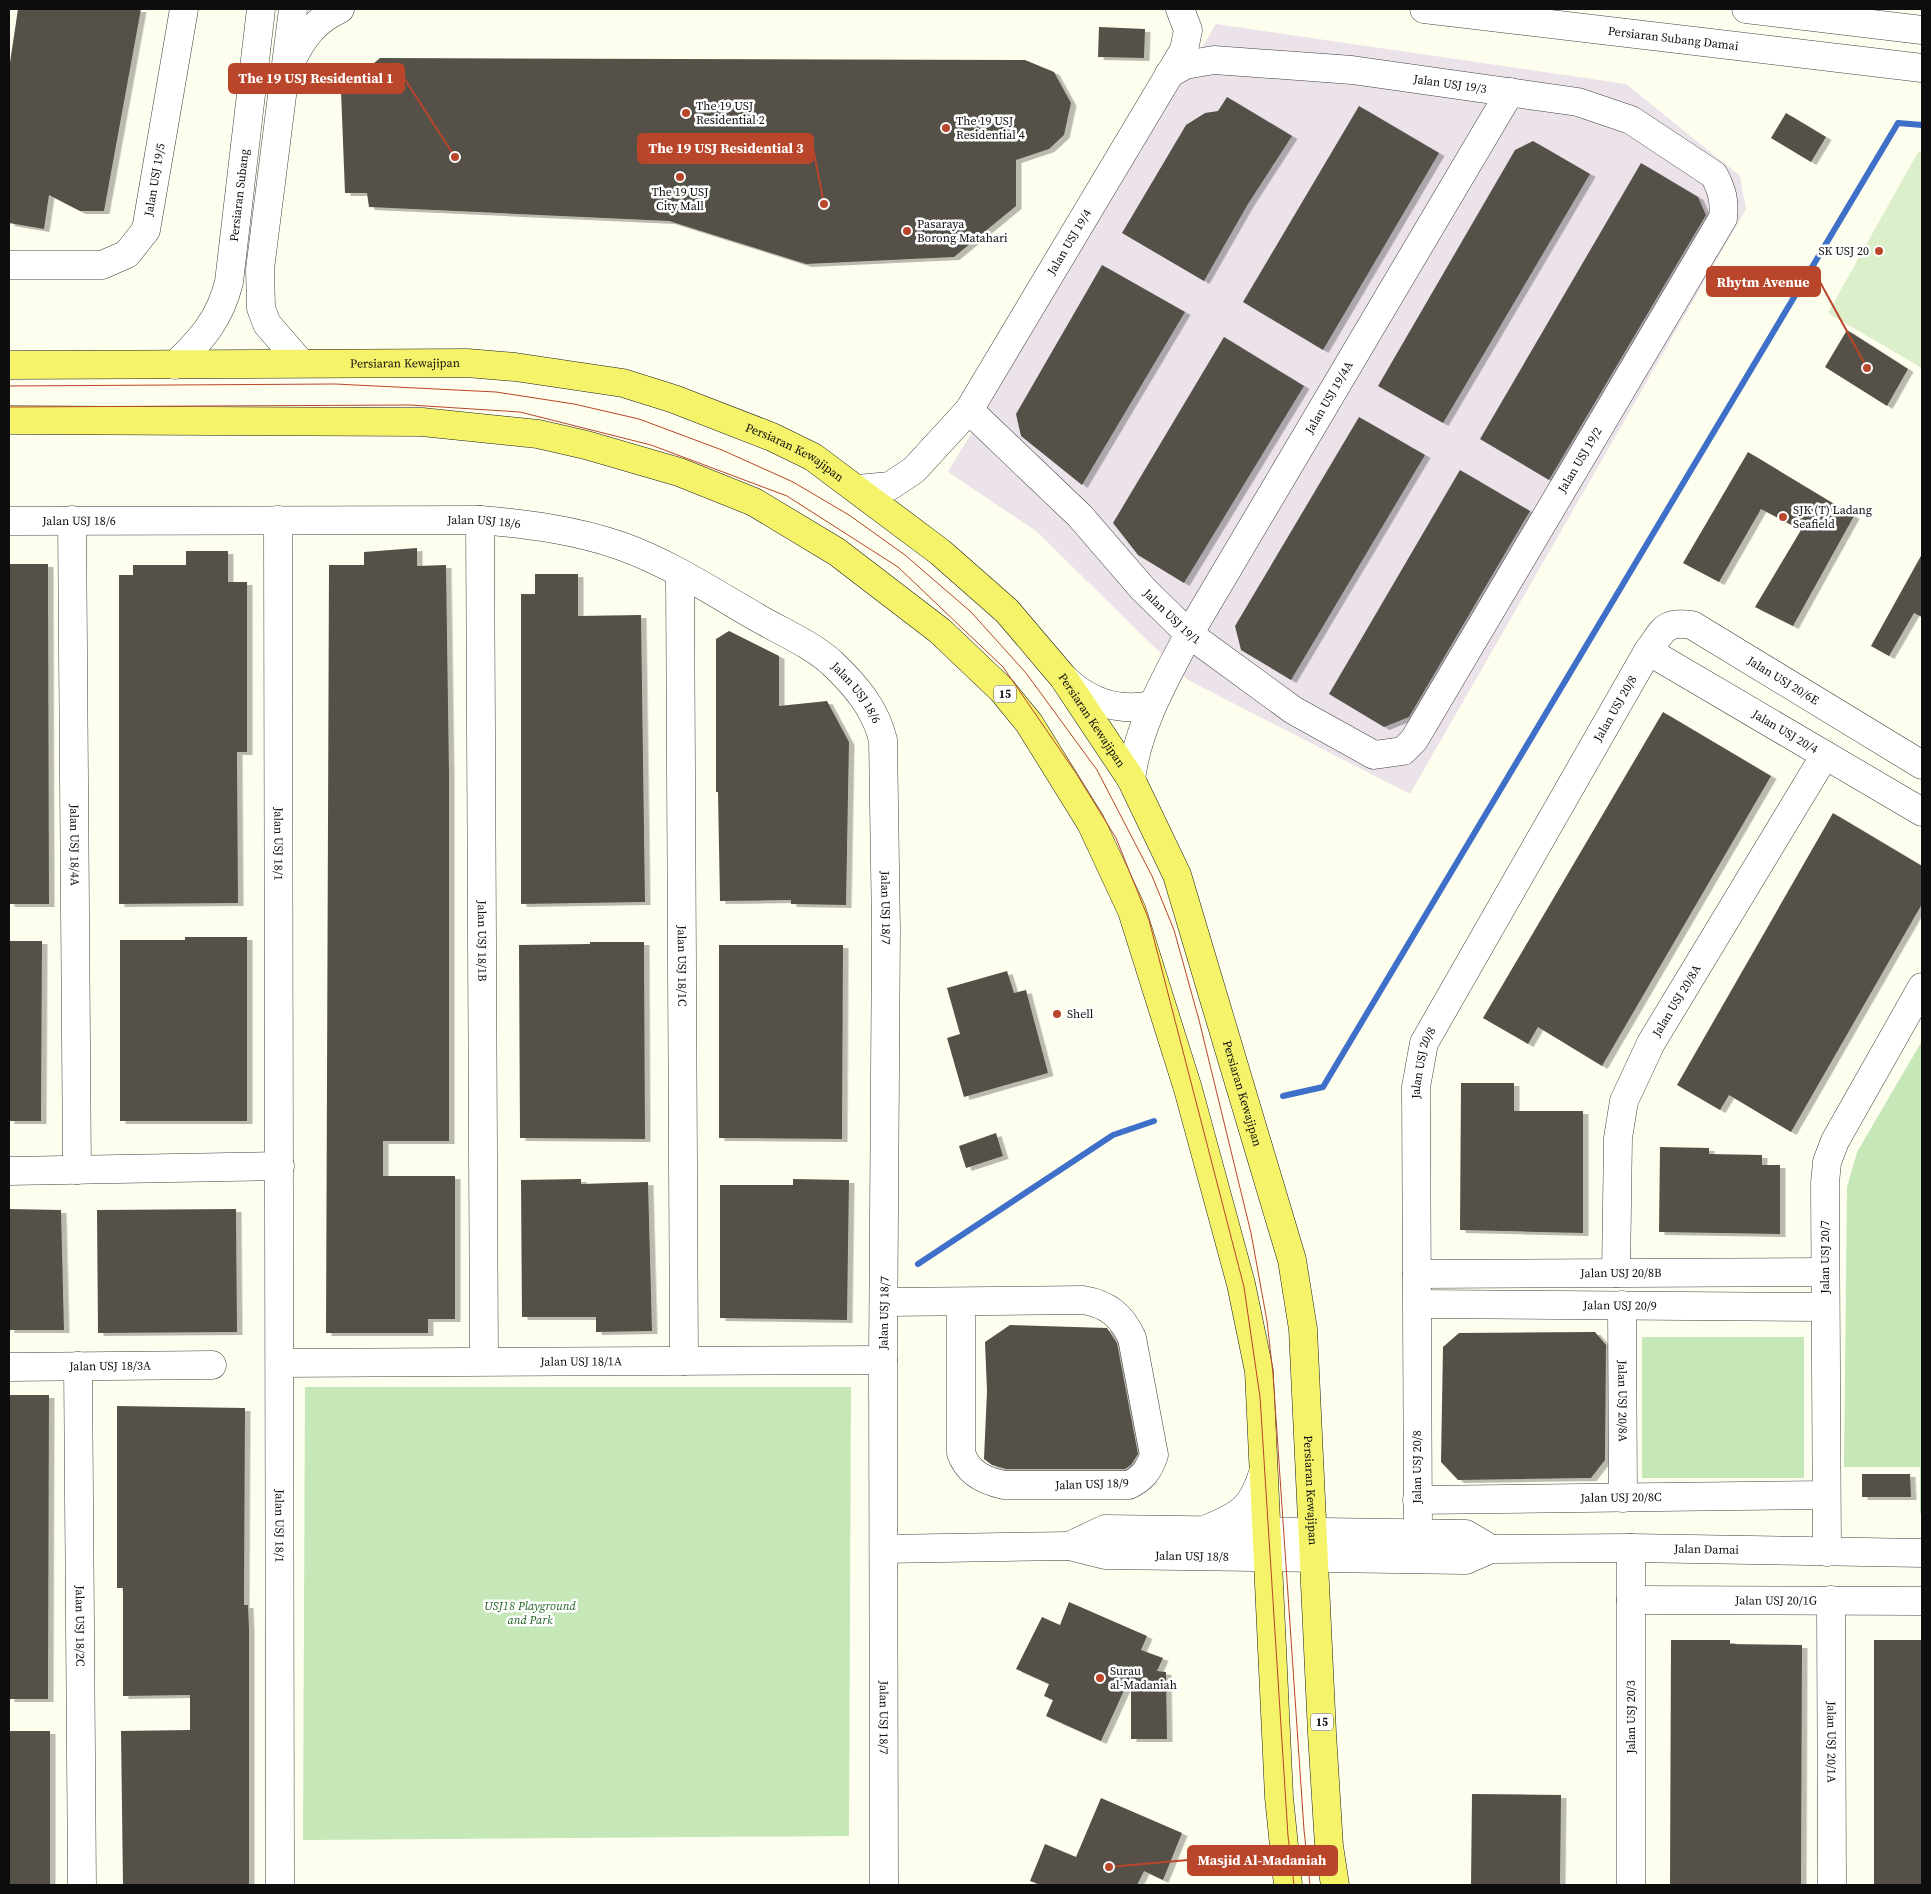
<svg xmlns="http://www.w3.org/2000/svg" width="1931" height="1894" font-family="'Source Serif 4',serif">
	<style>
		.industrial { fill: #ece2ea }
		.green { fill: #c6e8b9 }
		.pitch { fill: #daefca }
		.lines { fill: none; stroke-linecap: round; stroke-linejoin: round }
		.stream { stroke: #3e70c9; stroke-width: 6 }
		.building { fill: #55514a; filter: url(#shadow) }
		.minor-casing { stroke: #404040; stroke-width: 29 }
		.major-casing { stroke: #1e1e1e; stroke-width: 29 }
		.minor { stroke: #fff; stroke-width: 28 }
		.major { stroke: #f4f369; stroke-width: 28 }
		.tram { stroke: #b9452a; stroke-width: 1 }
		.poi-dot { fill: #b9452a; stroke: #fff; stroke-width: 2 }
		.labels { text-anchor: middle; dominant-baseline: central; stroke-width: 5; stroke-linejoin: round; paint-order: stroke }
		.shield { fill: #fff; stroke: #565656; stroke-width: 1 }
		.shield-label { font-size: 11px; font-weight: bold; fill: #0d0d0d }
		.street-label { font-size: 12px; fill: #0d0d0d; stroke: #fff }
		.poi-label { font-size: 12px; fill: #0d0d0d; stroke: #fff; text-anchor: start }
		.park-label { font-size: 12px; font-style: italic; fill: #206322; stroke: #fff }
		.leader { fill: none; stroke: #b9452a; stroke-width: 2 }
		.callout-dot { fill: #b9452a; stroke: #fff; stroke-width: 2 }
		.callout { fill: #b9452a; stroke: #b9452a; stroke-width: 2 }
		.callout-label { font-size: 14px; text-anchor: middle; font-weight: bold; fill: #fff }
	</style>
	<defs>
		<filter id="shadow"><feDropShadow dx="5.5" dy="3" stdDeviation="0" flood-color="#0004"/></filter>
	</defs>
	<rect width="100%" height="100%" fill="#fefeee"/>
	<polygon class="industrial" points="1216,24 1626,84 1740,176 1746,209 1410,794 1188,680 1036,531 948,472"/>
	<g class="green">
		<polygon points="1922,1041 1922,1513 1920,1513 1920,1467 1844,1467 1847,1187 1857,1152"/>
		<rect x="1642" y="1337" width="162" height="141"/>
		<polygon points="305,1387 851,1387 849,1836 303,1840"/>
	</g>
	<polygon class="pitch" points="1918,152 1922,152 1922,368 1828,313"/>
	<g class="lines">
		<g class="stream">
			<polyline points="1283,1096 1323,1087 1898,123 1922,125"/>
			<polyline points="918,1264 1113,1135 1154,1121"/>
		</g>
	</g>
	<g class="building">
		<polygon points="18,9 141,9 104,211 80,211 49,195 44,229 9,223 9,69"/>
		<polygon points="1099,27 1145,29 1144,58 1098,57"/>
		<polygon points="380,58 1025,60 1054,72 1071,103 1064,135 1049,149 1016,160 1016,206 954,257 806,264 669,221 369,207 367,193 345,193 341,91"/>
		<polygon points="1227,97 1292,136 1248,204 1204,281 1122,233 1186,125 1205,113 1218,111"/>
		<polygon points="1359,106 1439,153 1323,350 1243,302"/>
		<polygon points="1786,113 1826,137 1811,162 1771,138"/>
		<polygon points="1533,141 1590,174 1443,423 1378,386 1515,150"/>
		<polygon points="1641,163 1698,197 1706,215 1549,480 1480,439"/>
		<polygon points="1102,265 1185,312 1082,485 1021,436 1016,414"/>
		<polygon points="1847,330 1908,369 1887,406 1825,367"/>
		<polygon points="1224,337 1304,386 1184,583 1138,555 1113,523"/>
		<polygon points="1359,417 1425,455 1291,680 1241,650 1235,626"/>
		<polygon points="1748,452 1854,516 1793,626 1755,607 1801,530 1761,509 1719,582 1683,563"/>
		<polygon points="1460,470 1530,511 1409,717 1384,727 1329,694"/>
		<polygon points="417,548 417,566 446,565 449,772 449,1141 383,1141 383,1176 455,1176 455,1319 428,1319 428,1333 326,1333 329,565 364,565 364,552"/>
		<polygon points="186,551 228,551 228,582 247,582 247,752 237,752 238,903 119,904 119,575 133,575 133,565 186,565"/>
		<polygon points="1922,554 1922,617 1914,613 1889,656 1871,646"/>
		<polygon points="9,564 48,564 49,904 9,904"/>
		<polygon points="535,574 578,574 578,616 641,615 645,902 521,904 521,594 535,594"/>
		<polygon points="729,631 779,656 779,706 827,701 849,742 846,905 791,904 791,900 720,901 718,792 716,792 716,639"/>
		<polygon points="1663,712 1771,776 1602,1066 1538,1027 1528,1044 1483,1018"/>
		<polygon points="1833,813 1922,866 1922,904 1791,1132 1729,1095 1720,1110 1677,1085"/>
		<polygon points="185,937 247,937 247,1121 120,1121 120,940 185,940"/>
		<polygon points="9,941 42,941 41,1121 9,1121"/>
		<polygon points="590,942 644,942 645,1139 520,1138 519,945 590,944"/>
		<polygon points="719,945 843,945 842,1139 719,1138"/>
		<polygon points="1007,971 1014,993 1026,990 1048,1073 964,1097 947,1038 960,1034 947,988"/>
		<polygon points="1461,1083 1514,1083 1514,1111 1583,1111 1583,1233 1460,1230"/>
		<polygon points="996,1133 1003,1156 966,1168 959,1146"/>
		<polygon points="1660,1147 1709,1148 1709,1154 1762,1155 1762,1165 1780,1165 1780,1234 1659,1232"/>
		<polygon points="581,1179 581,1184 648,1182 652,1331 596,1332 596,1317 522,1317 521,1180"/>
		<polygon points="793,1179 849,1180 847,1320 720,1318 720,1185 793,1185"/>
		<polygon points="9,1209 61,1210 64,1330 9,1330"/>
		<polygon points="236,1209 237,1332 98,1333 97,1210"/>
		<polygon points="1010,1325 1107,1328 1117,1343 1138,1454 1131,1465 1125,1469 1006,1469 992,1465 984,1459 987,1391 985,1342"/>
		<polygon points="1595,1332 1606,1345 1605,1460 1591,1478 1458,1480 1441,1462 1443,1347 1459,1333"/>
		<polygon points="9,1395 49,1395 48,1699 9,1699"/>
		<polygon points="117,1406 245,1408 244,1605 248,1605 249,1629 249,1885 123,1885 121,1731 190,1730 190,1695 123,1696 123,1588 117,1588"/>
		<polygon points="1862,1474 1910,1474 1911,1497 1862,1497"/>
		<polygon points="1069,1602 1147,1636 1141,1650 1163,1658 1157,1671 1166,1672 1167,1739 1131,1739 1131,1675 1101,1741 1046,1716 1053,1700 1044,1696 1049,1684 1016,1669 1042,1617 1060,1625"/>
		<polygon points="1671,1640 1730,1640 1730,1644 1802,1645 1801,1885 1670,1885"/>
		<rect x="1874" y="1640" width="48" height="245"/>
		<rect x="9" y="1731" width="41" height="154"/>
		<polygon points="1472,1794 1561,1795 1560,1885 1471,1885"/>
		<polygon points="1101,1798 1182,1833 1163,1880 1144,1871 1137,1885 1041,1885 1030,1881 1045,1844 1076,1857"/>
	</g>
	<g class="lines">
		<defs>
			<g id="minor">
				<polyline points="293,9 260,269 261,308 267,324 300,362"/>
				<path id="s1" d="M1424,9L1922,68"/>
				<polyline points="1746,9 1922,30"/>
				<path d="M290,63C303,38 314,21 340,9"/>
				<path id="s2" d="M9,265H102L127,254L146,230L184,9"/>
				<path id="s3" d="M175,365C202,339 220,319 229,282L261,9"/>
				<path id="s4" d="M969,410L1080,516L1143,589L1189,634L1293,710L1374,755L1403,751L1414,740L1723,218C1725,201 1722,190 1714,175L1631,120L1578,102L1352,70L1214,60L1185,65L1169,74"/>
				<path id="s5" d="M858,489L890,486L914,470L969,410L1184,50L1188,30L1180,9"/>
				<path id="s6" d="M72,520L77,1170"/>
				<path id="s7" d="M278,520L280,1885"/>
				<path id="s8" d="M480,520L484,1361"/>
				<path id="s9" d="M9,521L480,520C528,524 575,530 621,546C669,563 713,592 758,618C782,632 811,644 832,663C856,686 875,708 883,740L886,929L883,1360L884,1885"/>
				<path id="s10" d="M680,574L684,1361"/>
				<path id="s11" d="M1648,651L1922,812"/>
				<path d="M1064,678C1088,702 1118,712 1152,705"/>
				<path id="s12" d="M1131,779C1138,726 1164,681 1189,634L1510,92"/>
				<polyline points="9,1171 280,1166"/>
				<path id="s13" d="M1616,1273L1618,1138L1624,1101L1651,1043L1825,755"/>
				<path id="s14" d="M1417,1274L1824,1272"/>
				<path d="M884,1302L1083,1300C1108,1304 1122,1316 1132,1338L1154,1455C1149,1470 1143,1478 1129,1485H1004C984,1481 968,1473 961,1453V1302"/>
				<path id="s15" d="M1418,1304L1824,1307"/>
				<path id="s16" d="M1622,1305L1623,1498"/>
				<path id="s17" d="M280,1363L883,1360"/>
				<path id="s18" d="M78,1366L82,1885"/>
				<path id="s19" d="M9,1367L212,1365"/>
				<path id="s20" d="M1417,1500L1826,1495"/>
				<path d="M1209,1528C1242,1514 1252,1508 1263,1473"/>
				<path id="s21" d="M1418,1533L1416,1087L1424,1043L1648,651C1664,630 1663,621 1692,625L1922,765"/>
				<polyline points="1069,1546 1105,1529 1466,1534 1491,1549"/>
				<path id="s22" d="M884,1549L1069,1546L1105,1555L1466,1560L1491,1549L1631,1548L1922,1553"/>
				<polyline points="1827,1552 1825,1183 1827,1162 1835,1141 1922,987"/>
				<path id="s23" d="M1631,1600L1922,1601"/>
				<path id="s24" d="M1831,1600L1832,1885"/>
				<polyline points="1631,1885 1631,1548"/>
			</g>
			<g id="major">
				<path id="s25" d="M9,365L467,363L515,367L623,383L674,399L772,437L813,457L940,552L1007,611L1063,677L1131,779L1177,875L1292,1260L1303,1329L1322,1733L1329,1846L1335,1885"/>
				<polyline points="9,420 422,422 538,434 586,445 679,472 754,502 837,552 940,631 1002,690 1029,723 1091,823 1132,911 1188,1089 1241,1284 1259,1371 1279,1797 1288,1885"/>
			</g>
		</defs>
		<use href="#minor" class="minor-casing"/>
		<use href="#major" class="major-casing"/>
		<use href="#minor" class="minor"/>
		<use href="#major" class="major"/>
		<g class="tram">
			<polyline points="9,386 335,384 496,392 574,404 639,419 722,450 793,482 849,515 905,555 971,612 1026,673 1097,770 1152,876 1174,930 1199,1020 1251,1233 1267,1321 1273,1374 1304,1830 1310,1885"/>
			<polyline points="9,407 410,405 520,412 651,445 787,496 898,567 1003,667 1076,773 1116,838 1149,920 1244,1287 1260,1397 1288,1836 1294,1885"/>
		</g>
	</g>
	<g class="poi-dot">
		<circle cx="686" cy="113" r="5"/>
		<circle cx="946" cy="128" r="5"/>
		<circle cx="680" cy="177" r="5"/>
		<circle cx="907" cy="231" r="5"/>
		<circle cx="1879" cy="251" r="5"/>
		<circle cx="1783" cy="517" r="5"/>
		<circle cx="1057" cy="1014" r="5"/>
		<circle cx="1100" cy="1678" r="5"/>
	</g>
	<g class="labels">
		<g class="shield">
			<rect x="994" y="685.5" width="22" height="17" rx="4"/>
			<rect x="1311" y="1713.5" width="22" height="17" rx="4"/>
		</g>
		<g class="shield-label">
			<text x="1005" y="694">15</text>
			<text x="1322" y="1722">15</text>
		</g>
		<g class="street-label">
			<text stroke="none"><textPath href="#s1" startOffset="251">Persiaran Subang Damai</textPath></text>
			<text transform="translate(1450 84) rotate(8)">Jalan USJ 19/3</text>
			<text stroke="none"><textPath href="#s2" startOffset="202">Jalan USJ 19/5</textPath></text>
			<text stroke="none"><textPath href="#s3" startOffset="188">Persiaran Subang</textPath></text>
			<text stroke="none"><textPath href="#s5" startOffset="338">Jalan USJ 19/4</textPath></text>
			<text stroke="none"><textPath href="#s25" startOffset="396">Persiaran Kewajipan</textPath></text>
			<text stroke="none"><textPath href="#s12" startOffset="432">Jalan USJ 19/4A</textPath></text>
			<text stroke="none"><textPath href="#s25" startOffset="801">Persiaran Kewajipan</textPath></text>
			<text stroke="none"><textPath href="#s4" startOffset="906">Jalan USJ 19/2</textPath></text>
			<text stroke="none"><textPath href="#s9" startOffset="70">Jalan USJ 18/6</textPath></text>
			<text stroke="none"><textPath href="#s9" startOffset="475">Jalan USJ 18/6</textPath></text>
			<text stroke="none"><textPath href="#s4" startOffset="290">Jalan USJ 19/1</textPath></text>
			<text stroke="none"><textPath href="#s21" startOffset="1105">Jalan USJ 20/6E</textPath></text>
			<text stroke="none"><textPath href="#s9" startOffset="895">Jalan USJ 18/6</textPath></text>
			<text stroke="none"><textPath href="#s21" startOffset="876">Jalan USJ 20/8</textPath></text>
			<text stroke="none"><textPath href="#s25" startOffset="1206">Persiaran Kewajipan</textPath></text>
			<text stroke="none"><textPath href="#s11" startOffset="159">Jalan USJ 20/4</textPath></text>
			<text stroke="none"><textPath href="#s7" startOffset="324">Jalan USJ 18/1</textPath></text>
			<text stroke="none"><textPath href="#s6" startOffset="325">Jalan USJ 18/4A</textPath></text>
			<text stroke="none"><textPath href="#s9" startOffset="1118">Jalan USJ 18/7</textPath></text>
			<text stroke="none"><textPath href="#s8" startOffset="421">Jalan USJ 18/1B</textPath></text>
			<text stroke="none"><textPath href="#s10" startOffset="392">Jalan USJ 18/1C</textPath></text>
			<text stroke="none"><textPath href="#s13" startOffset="286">Jalan USJ 20/8A</textPath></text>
			<text stroke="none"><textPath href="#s21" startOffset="471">Jalan USJ 20/8</textPath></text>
			<text stroke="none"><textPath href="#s25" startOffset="1611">Persiaran Kewajipan</textPath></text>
			<text transform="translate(1825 1257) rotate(-90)">Jalan USJ 20/7</text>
			<text stroke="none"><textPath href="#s14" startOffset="204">Jalan USJ 20/8B</textPath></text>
			<text stroke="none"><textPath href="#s15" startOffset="202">Jalan USJ 20/9</textPath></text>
			<text transform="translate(884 1313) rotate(-89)">Jalan USJ 18/7</text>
			<text stroke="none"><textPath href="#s17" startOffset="301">Jalan USJ 18/1A</textPath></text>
			<text stroke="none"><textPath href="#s19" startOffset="101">Jalan USJ 18/3A</textPath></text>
			<text stroke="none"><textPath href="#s16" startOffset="96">Jalan USJ 20/8A</textPath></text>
			<text transform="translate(1417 1467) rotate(-90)">Jalan USJ 20/8</text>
			<text transform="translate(1092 1484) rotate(-2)">Jalan USJ 18/9</text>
			<text stroke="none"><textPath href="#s25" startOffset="2016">Persiaran Kewajipan</textPath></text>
			<text stroke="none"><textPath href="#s20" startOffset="204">Jalan USJ 20/8C</textPath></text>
			<text stroke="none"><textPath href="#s7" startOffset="1006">Jalan USJ 18/1</textPath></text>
			<text stroke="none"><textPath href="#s22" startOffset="826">Jalan Damai</textPath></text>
			<text stroke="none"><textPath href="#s22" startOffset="309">Jalan USJ 18/8</textPath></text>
			<text stroke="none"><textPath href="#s23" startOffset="145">Jalan USJ 20/1G</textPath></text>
			<text stroke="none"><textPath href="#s18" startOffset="260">Jalan USJ 18/2C</textPath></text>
			<text transform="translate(1631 1717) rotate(-90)">Jalan USJ 20/3</text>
			<text stroke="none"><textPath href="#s9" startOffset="1928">Jalan USJ 18/7</textPath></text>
			<text stroke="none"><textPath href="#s24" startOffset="142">Jalan USJ 20/1A</textPath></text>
		</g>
		<g class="poi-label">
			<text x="696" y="106">The 19 USJ<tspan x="696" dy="14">Residential 2</tspan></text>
			<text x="956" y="121">The 19 USJ<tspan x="956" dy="14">Residential 4</tspan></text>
			<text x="680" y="192" text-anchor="middle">The 19 USJ<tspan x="680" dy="14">City Mall</tspan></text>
			<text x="917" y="224">Pasaraya<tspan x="917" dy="14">Borong Matahari</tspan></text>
			<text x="1869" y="251" text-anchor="end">SK USJ 20</text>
			<text x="1793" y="510">SJK (T) Ladang<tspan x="1793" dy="14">Seafield</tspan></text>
			<text x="1067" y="1014">Shell</text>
			<text x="1110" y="1671">Surau<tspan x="1110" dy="14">al-Madaniah</tspan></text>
		</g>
		<g class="park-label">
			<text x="530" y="1606">USJ18 Playground<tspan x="530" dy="14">and Park</tspan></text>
		</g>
	</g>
	<path class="leader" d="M455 157L404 78M824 204L813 148M1867 368L1820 282M1109 1867L1188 1860"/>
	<g class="callout-dot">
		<circle cx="455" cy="157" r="5"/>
		<circle cx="824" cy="204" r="5"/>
		<circle cx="1867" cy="368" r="5"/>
		<circle cx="1109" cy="1867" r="5"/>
	</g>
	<g class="callout">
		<rect x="229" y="64" width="175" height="29" rx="5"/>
		<rect x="638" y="134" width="175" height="29" rx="5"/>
		<rect x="1707" y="267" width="113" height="29" rx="5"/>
		<rect x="1188" y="1846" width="149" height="29" rx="5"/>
	</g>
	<g class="callout-label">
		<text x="316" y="83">The 19 USJ Residential 1</text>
		<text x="726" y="153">The 19 USJ Residential 3</text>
		<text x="1763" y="287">Rhytm Avenue</text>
		<text x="1262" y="1865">Masjid Al-Madaniah</text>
	</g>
	<rect width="1931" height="1894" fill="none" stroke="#0d0d0d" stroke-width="20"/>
</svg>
